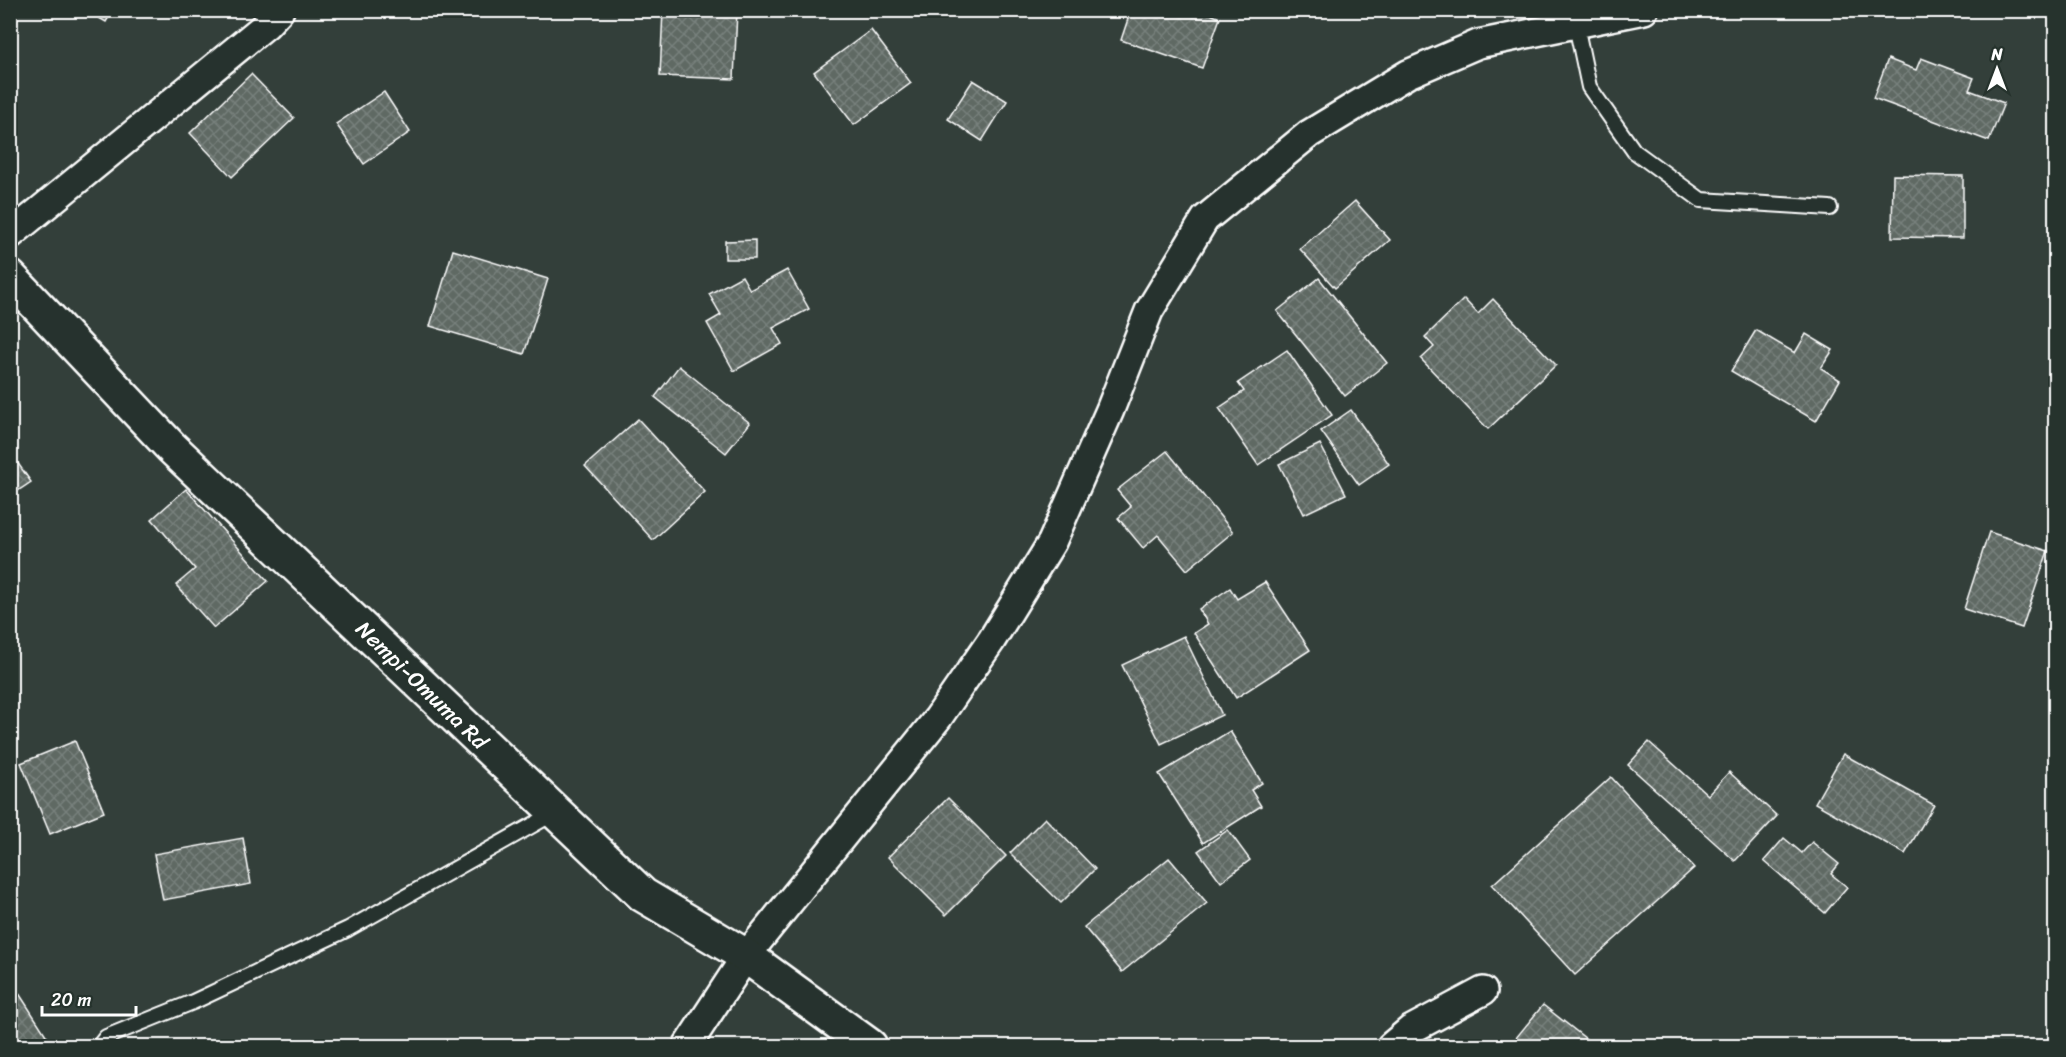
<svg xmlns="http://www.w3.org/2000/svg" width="2066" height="1057" font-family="Sriracha,sans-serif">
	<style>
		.building { fill: url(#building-cross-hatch); stroke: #fff; stroke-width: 1.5 }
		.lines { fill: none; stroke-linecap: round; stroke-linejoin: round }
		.lane-casing { stroke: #fff; stroke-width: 18 }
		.street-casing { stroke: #fff; stroke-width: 32 }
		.secondary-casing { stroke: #fff; stroke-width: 38 }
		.lane { stroke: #26332d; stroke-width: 14 }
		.street { stroke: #26332d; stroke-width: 27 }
		.secondary { stroke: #26332d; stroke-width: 33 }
		.labels { text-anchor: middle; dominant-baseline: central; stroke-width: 5; stroke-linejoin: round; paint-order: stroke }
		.street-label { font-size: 22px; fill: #fff; stroke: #26332d }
	</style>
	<defs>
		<pattern id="building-cross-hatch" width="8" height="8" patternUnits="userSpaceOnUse" patternTransform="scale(1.5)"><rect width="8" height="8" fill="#5f6964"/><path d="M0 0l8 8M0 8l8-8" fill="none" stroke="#77807b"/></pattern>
	</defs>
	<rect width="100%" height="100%" fill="#333f3a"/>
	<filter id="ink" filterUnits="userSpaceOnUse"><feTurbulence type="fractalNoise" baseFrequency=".0167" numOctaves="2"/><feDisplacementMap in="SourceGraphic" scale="12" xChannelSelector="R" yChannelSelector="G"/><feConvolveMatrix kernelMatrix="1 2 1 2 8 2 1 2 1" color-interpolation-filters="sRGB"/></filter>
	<g filter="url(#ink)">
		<g class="building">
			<polygon points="85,10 113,10 106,22"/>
			<polygon points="663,10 737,10 734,79 660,76"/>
			<polygon points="1131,10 1200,10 1220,18 1202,68 1121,40"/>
			<polygon points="871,30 911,83 854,125 814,72"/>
			<polygon points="1921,58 1974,78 1969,90 2004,103 1989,141 1873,98 1888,59 1916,70"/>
			<polygon points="251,74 294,118 232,177 190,133"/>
			<polygon points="973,80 1007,101 982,141 948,119"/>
			<polygon points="384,92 410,132 364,164 336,124"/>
			<polygon points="1893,175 1963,176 1963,238 1892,237"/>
			<polygon points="1355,201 1390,240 1335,288 1300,249"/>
			<polygon points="755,240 755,259 725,259 725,241"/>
			<polygon points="453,250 548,279 524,354 430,326"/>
			<polygon points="787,270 809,309 773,328 782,344 734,371 707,323 721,315 709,294 742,276 750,290"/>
			<polygon points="1319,278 1387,363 1345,396 1277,311"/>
			<polygon points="1464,299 1478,314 1493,299 1556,365 1488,429 1421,359 1434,347 1425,337"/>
			<polygon points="1756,330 1795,353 1806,334 1833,350 1821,368 1840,380 1816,421 1731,371"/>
			<polygon points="1287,350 1332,415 1258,465 1219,408 1244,391 1238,383"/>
			<polygon points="679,366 750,423 726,453 655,397"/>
			<polygon points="1351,410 1389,464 1359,485 1321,431"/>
			<polygon points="638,419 705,492 653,540 585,466"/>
			<polygon points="1320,444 1346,494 1304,514 1279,464"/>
			<polygon points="1167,451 1233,532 1187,570 1158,535 1143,548 1118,518 1131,507 1117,490"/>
			<polygon points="10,452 31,482 10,496"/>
			<polygon points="186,489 268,581 214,628 176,585 195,569 152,519"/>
			<polygon points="1989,532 2048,551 2022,628 1964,609"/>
			<polygon points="1265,582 1310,650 1236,698 1194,633 1208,624 1199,609 1230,588 1237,599"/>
			<polygon points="1184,636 1222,715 1161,744 1122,665"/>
			<polygon points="1230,731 1262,783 1251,790 1261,806 1203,843 1159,774"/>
			<polygon points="75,741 104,812 50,834 21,763"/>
			<polygon points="1649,742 1708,795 1729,772 1777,816 1735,861 1628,765"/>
			<polygon points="1843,754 1934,805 1905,854 1815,803"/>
			<polygon points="1611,777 1694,868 1575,975 1492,885"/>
			<polygon points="948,798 1006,856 946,915 888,857"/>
			<polygon points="1045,818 1095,869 1061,903 1010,853"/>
			<polygon points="1228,830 1250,860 1221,882 1198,851"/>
			<polygon points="243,838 251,884 163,900 154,854"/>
			<polygon points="1784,838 1802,853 1812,842 1839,864 1831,874 1847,887 1825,913 1764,861"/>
			<polygon points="1169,858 1207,903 1122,972 1084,927"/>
			<polygon points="11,981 53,1046 10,1046"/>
			<polygon points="1543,1005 1595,1046 1514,1046 1511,1044"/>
		</g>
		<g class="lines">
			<defs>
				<g id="lane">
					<polyline points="1576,25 1589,87 1634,151 1701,200 1830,208"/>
					<polyline points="99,1046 106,1037 193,1002 348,929 556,812"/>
				</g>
				<g id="street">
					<polyline points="10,235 266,25 280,10"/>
					<polyline points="687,1046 746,956 938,718 991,641 1052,542 1110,410 1149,311 1205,219 1309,134 1408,74 1478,44 1644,10"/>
					<polyline points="1391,1046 1410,1030 1483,991"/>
				</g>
				<polyline id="secondary" points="10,277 171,447 643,895 746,956 870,1046"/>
			</defs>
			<use href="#lane" class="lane-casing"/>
			<use href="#street" class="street-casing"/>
			<use href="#secondary" class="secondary-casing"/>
			<use href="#lane" class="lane"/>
			<use href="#street" class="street"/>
			<use href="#secondary" class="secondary"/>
		</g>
	</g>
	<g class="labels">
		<g class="street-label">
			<text transform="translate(422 685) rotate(44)">Nempi-Omuma Rd</text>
		</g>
	</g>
	<rect width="2066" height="1057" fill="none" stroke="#26332d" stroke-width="36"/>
	<rect x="18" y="18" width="2030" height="1021" fill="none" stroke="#fff" stroke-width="2" filter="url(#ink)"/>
	<g transform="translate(1997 69)" stroke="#26332d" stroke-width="4.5" paint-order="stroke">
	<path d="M0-4.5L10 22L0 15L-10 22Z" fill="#ffffff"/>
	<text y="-9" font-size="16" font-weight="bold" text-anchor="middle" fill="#ffffff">N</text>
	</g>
	<path d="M42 1006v9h94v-9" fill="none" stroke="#ffffff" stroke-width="3"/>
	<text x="51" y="1006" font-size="18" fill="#ffffff" stroke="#26332d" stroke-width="4.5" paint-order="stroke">20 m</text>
</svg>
